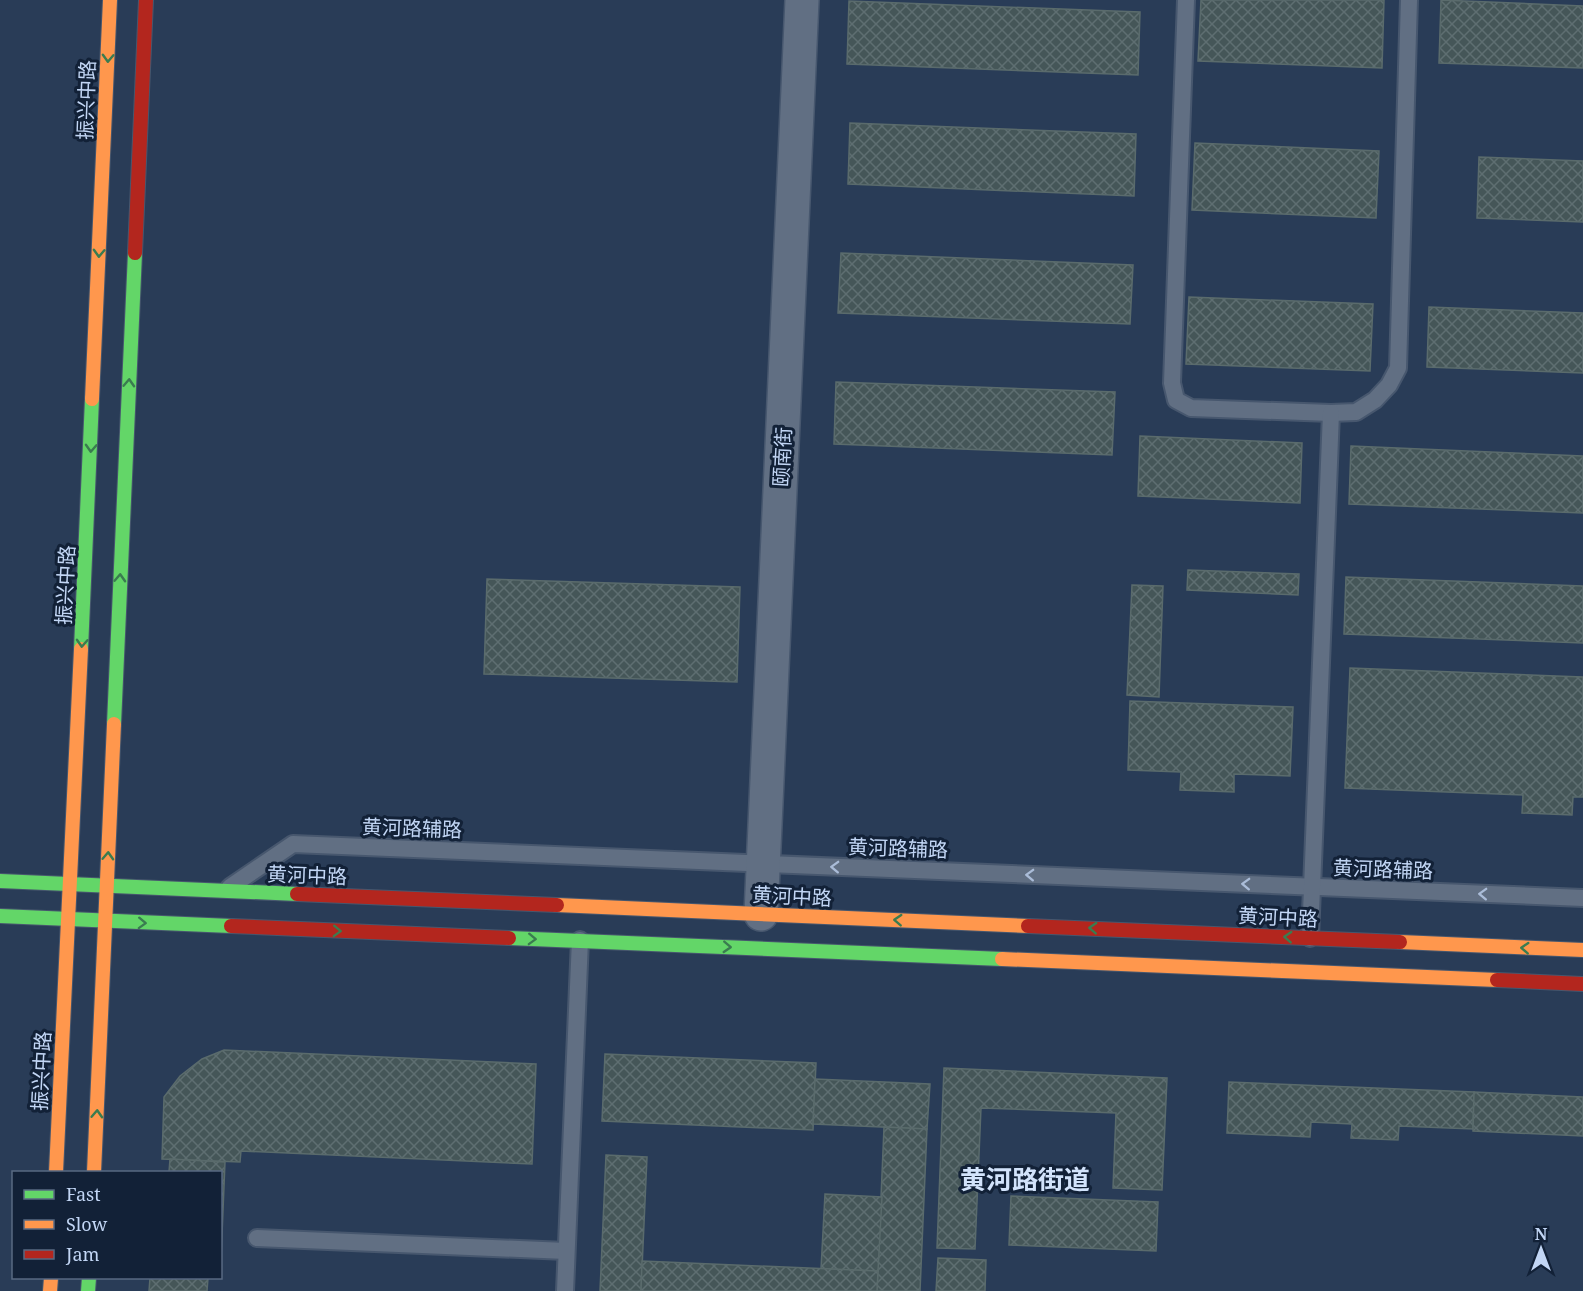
<svg xmlns="http://www.w3.org/2000/svg" width="1583" height="1291" font-family="'Noto Serif','Noto Sans SC',serif">
	<style>
		.building { fill: url(#building-cross-hatch); stroke: #5a6b6c; stroke-width: 1.5 }
		.lines { fill: none; stroke-linecap: round; stroke-linejoin: round }
		.lane-casing { stroke: #47576e; stroke-width: 20 }
		.street-casing { stroke: #47576e; stroke-width: 36 }
		.fast-casing { stroke: #47576e; stroke-width: 16 }
		.slow-casing { stroke: #47576e; stroke-width: 16 }
		.jam-casing { stroke: #47576e; stroke-width: 16 }
		.lane { stroke: #616f83; stroke-width: 16 }
		.street { stroke: #616f83; stroke-width: 33 }
		.fast { stroke: #63d668; stroke-width: 14 }
		.slow { stroke: #ff974d; stroke-width: 14 }
		.jam { stroke: #b3261e; stroke-width: 14 }
		.oneway { stroke: #3a7c50 }
		.oneway2 { stroke: #aabcd8 }
		.labels { text-anchor: middle; dominant-baseline: central; stroke-width: 6; stroke-linejoin: round; paint-order: stroke }
		.street-label { font-size: 20px; fill: #c2d6f5; stroke: #122137 }
		.district-label { font-size: 26px; font-weight: bold; fill: #d2e3fb; stroke: #122137 }
	</style>
	<defs>
		<pattern id="building-cross-hatch" width="8" height="8" patternUnits="userSpaceOnUse" patternTransform="scale(1.5)"><rect width="8" height="8" fill="#455658"/><path d="M0 0l8 8M0 8l8-8" fill="none" stroke="#5e6e71"/></pattern>
	</defs>
	<rect width="100%" height="100%" fill="#293c57"/>
	<g class="building">
		<polygon points="1201,0 1384,0 1382,68 1198,61"/>
		<polygon points="1441,0 1583,6 1583,68 1439,63"/>
		<polygon points="849,1 1140,12 1138,75 847,64"/>
		<polygon points="850,123 1136,134 1134,196 848,184"/>
		<polygon points="1195,143 1379,151 1376,218 1192,210"/>
		<polygon points="1479,157 1583,161 1583,222 1477,218"/>
		<polygon points="841,253 1133,265 1130,324 838,313"/>
		<polygon points="1189,297 1373,304 1370,371 1186,364"/>
		<polygon points="1429,307 1583,313 1583,373 1427,367"/>
		<polygon points="836,382 1115,392 1112,455 834,444"/>
		<polygon points="1140,436 1302,443 1300,503 1138,496"/>
		<polygon points="1351,446 1583,456 1583,513 1349,504"/>
		<polygon points="1188,570 1299,574 1298,595 1187,590"/>
		<polygon points="1346,577 1583,586 1583,643 1344,634"/>
		<polygon points="487,579 740,587 737,682 484,674"/>
		<polygon points="1132,585 1163,586 1159,697 1127,695"/>
		<polygon points="1350,668 1583,677 1583,797 1573,797 1572,815 1522,813 1523,795 1345,788"/>
		<polygon points="1130,701 1293,707 1290,776 1234,774 1234,792 1180,790 1181,772 1128,770"/>
		<polygon points="224,1050 536,1064 532,1164 241,1151 240,1162 162,1159 164,1097 180,1076 202,1059"/>
		<polygon points="605,1054 816,1063 813,1130 602,1121"/>
		<polygon points="944,1068 1167,1078 1162,1190 1113,1188 1116,1113 981,1108 975,1249 937,1248"/>
		<polygon points="815,1079 930,1084 927,1129 813,1124"/>
		<polygon points="1229,1082 1474,1092 1473,1129 1399,1126 1398,1140 1351,1138 1352,1124 1311,1122 1310,1137 1227,1133"/>
		<polygon points="1474,1092 1583,1097 1583,1136 1473,1131"/>
		<polygon points="884,1127 927,1129 920,1291 877,1291"/>
		<polygon points="606,1155 647,1157 641,1291 600,1291"/>
		<polygon points="170,1159 225,1162 221,1259 220,1172 169,1172"/>
		<polygon points="825,1194 882,1197 878,1271 821,1269"/>
		<polygon points="1011,1196 1158,1202 1156,1251 1009,1245"/>
		<polygon points="938,1258 986,1260 985,1291 936,1291"/>
		<polygon points="642,1261 878,1271 877,1291 641,1291"/>
		<polygon points="150,1278 208,1278 207,1291 149,1291"/>
	</g>
	<g class="lines">
		<defs>
			<g id="lane">
				<polyline points="1186,0 1172,383 1176,400 1191,408 1331,413 1356,412 1375,400 1389,385 1398,368 1409,0"/>
				<polyline points="230,887 293,844 1583,898"/>
				<polyline points="1310,938 1331,413"/>
				<polyline points="257,1238 566,1251"/>
				<polyline points="565,1291 580,940"/>
			</g>
			<polyline id="street" points="761,914 802,0"/>
			<g id="fast">
				<polyline points="81,649 92,399"/>
				<polyline points="114,724 135,253"/>
				<polyline points="0,881 297,894"/>
				<polyline points="0,916 231,926"/>
				<polyline points="509,938 1002,959"/>
				<polyline points="88,1291 89,1278"/>
			</g>
			<g id="slow">
				<polyline points="92,399 110,0"/>
				<polyline points="557,905 1028,926"/>
				<polyline points="1400,942 1583,950"/>
				<polyline points="1002,959 1497,980"/>
				<polyline points="56,1172 81,649"/>
				<polyline points="94,1172 114,724"/>
				<polyline points="50,1291 51,1278"/>
			</g>
			<g id="jam">
				<polyline points="135,253 146,0"/>
				<polyline points="297,894 557,905"/>
				<polyline points="231,926 509,938"/>
				<polyline points="1028,926 1400,942"/>
				<polyline points="1497,980 1583,984"/>
			</g>
		</defs>
		<use href="#lane" class="lane-casing"/>
		<use href="#street" class="street-casing"/>
		<use href="#fast" class="fast-casing"/>
		<use href="#slow" class="slow-casing"/>
		<use href="#jam" class="jam-casing"/>
		<use href="#lane" class="lane"/>
		<use href="#street" class="street"/>
		<use href="#fast" class="fast"/>
		<use href="#slow" class="slow"/>
		<use href="#jam" class="jam"/>
	</g>
	<defs><path id="oneway-chevron" d="M-2-3.5L2.5 0L-2 3.5" fill="none" stroke-width="1.6" stroke-linecap="round" stroke-linejoin="round" transform="scale(1.5)"/></defs>
	<g class="oneway">
		<use href="#oneway-chevron" transform="translate(108 58) rotate(92)"/>
		<use href="#oneway-chevron" transform="translate(99 253) rotate(92)"/>
		<use href="#oneway-chevron" transform="translate(129 383) rotate(-87)"/>
		<use href="#oneway-chevron" transform="translate(91 448) rotate(93)"/>
		<use href="#oneway-chevron" transform="translate(120 578) rotate(-87)"/>
		<use href="#oneway-chevron" transform="translate(82 643) rotate(93)"/>
		<use href="#oneway-chevron" transform="translate(108 856) rotate(-87)"/>
		<use href="#oneway-chevron" transform="translate(898 920) rotate(-177)"/>
		<use href="#oneway-chevron" transform="translate(142 923) rotate(2)"/>
		<use href="#oneway-chevron" transform="translate(1093 928) rotate(-177)"/>
		<use href="#oneway-chevron" transform="translate(337 931) rotate(2)"/>
		<use href="#oneway-chevron" transform="translate(1288 937) rotate(-177)"/>
		<use href="#oneway-chevron" transform="translate(532 939) rotate(2)"/>
		<use href="#oneway-chevron" transform="translate(727 947) rotate(3)"/>
		<use href="#oneway-chevron" transform="translate(1525 948) rotate(-177)"/>
		<use href="#oneway-chevron" transform="translate(97 1114) rotate(-87)"/>
	</g>
	<g class="oneway2">
		<use href="#oneway-chevron" transform="translate(835 867) rotate(-178)"/>
		<use href="#oneway-chevron" transform="translate(1030 875) rotate(-178)"/>
		<use href="#oneway-chevron" transform="translate(1246 884) rotate(-178)"/>
		<use href="#oneway-chevron" transform="translate(1483 894) rotate(-178)"/>
	</g>
	<g class="labels">
		<g class="street-label">
			<text transform="translate(86 100) rotate(-88)">振兴中路</text>
			<text transform="translate(782 457) rotate(-87)">颐南街</text>
			<text transform="translate(65 585) rotate(-87)">振兴中路</text>
			<text transform="translate(412 828) rotate(2)">黄河路辅路</text>
			<text transform="translate(898 848) rotate(2)">黄河路辅路</text>
			<text transform="translate(1383 869) rotate(2)">黄河路辅路</text>
			<text transform="translate(307 875) rotate(2)">黄河中路</text>
			<text transform="translate(792 896) rotate(3)">黄河中路</text>
			<text transform="translate(1278 917) rotate(3)">黄河中路</text>
			<text transform="translate(41 1071) rotate(-87)">振兴中路</text>
		</g>
		<g class="district-label">
			<text x="1025" y="1179">黄河路街道</text>
		</g>
	</g>
	<rect x="12" y="1171" width="210" height="108" fill="#122137" stroke="#586983" stroke-width="1.5"/>
	<rect x="24" y="1190" width="30" height="9" fill="#63d668" stroke="#586983" stroke-width="1.5"/>
	<text x="66" y="1201" font-size="18" fill="#c2d6f5">Fast</text>
	<rect x="24" y="1220" width="30" height="9" fill="#ff974d" stroke="#586983" stroke-width="1.5"/>
	<text x="66" y="1231" font-size="18" fill="#c2d6f5">Slow</text>
	<rect x="24" y="1250" width="30" height="9" fill="#b3261e" stroke="#586983" stroke-width="1.5"/>
	<text x="66" y="1261" font-size="18" fill="#c2d6f5">Jam</text>
	<g transform="translate(1541 1249)" stroke="#122137" stroke-width="4.5" paint-order="stroke">
	<path d="M0-4.5L10 22L0 15L-10 22Z" fill="#c2d6f5"/>
	<text y="-9" font-size="16" font-weight="bold" text-anchor="middle" fill="#c2d6f5">N</text>
	</g>
</svg>
